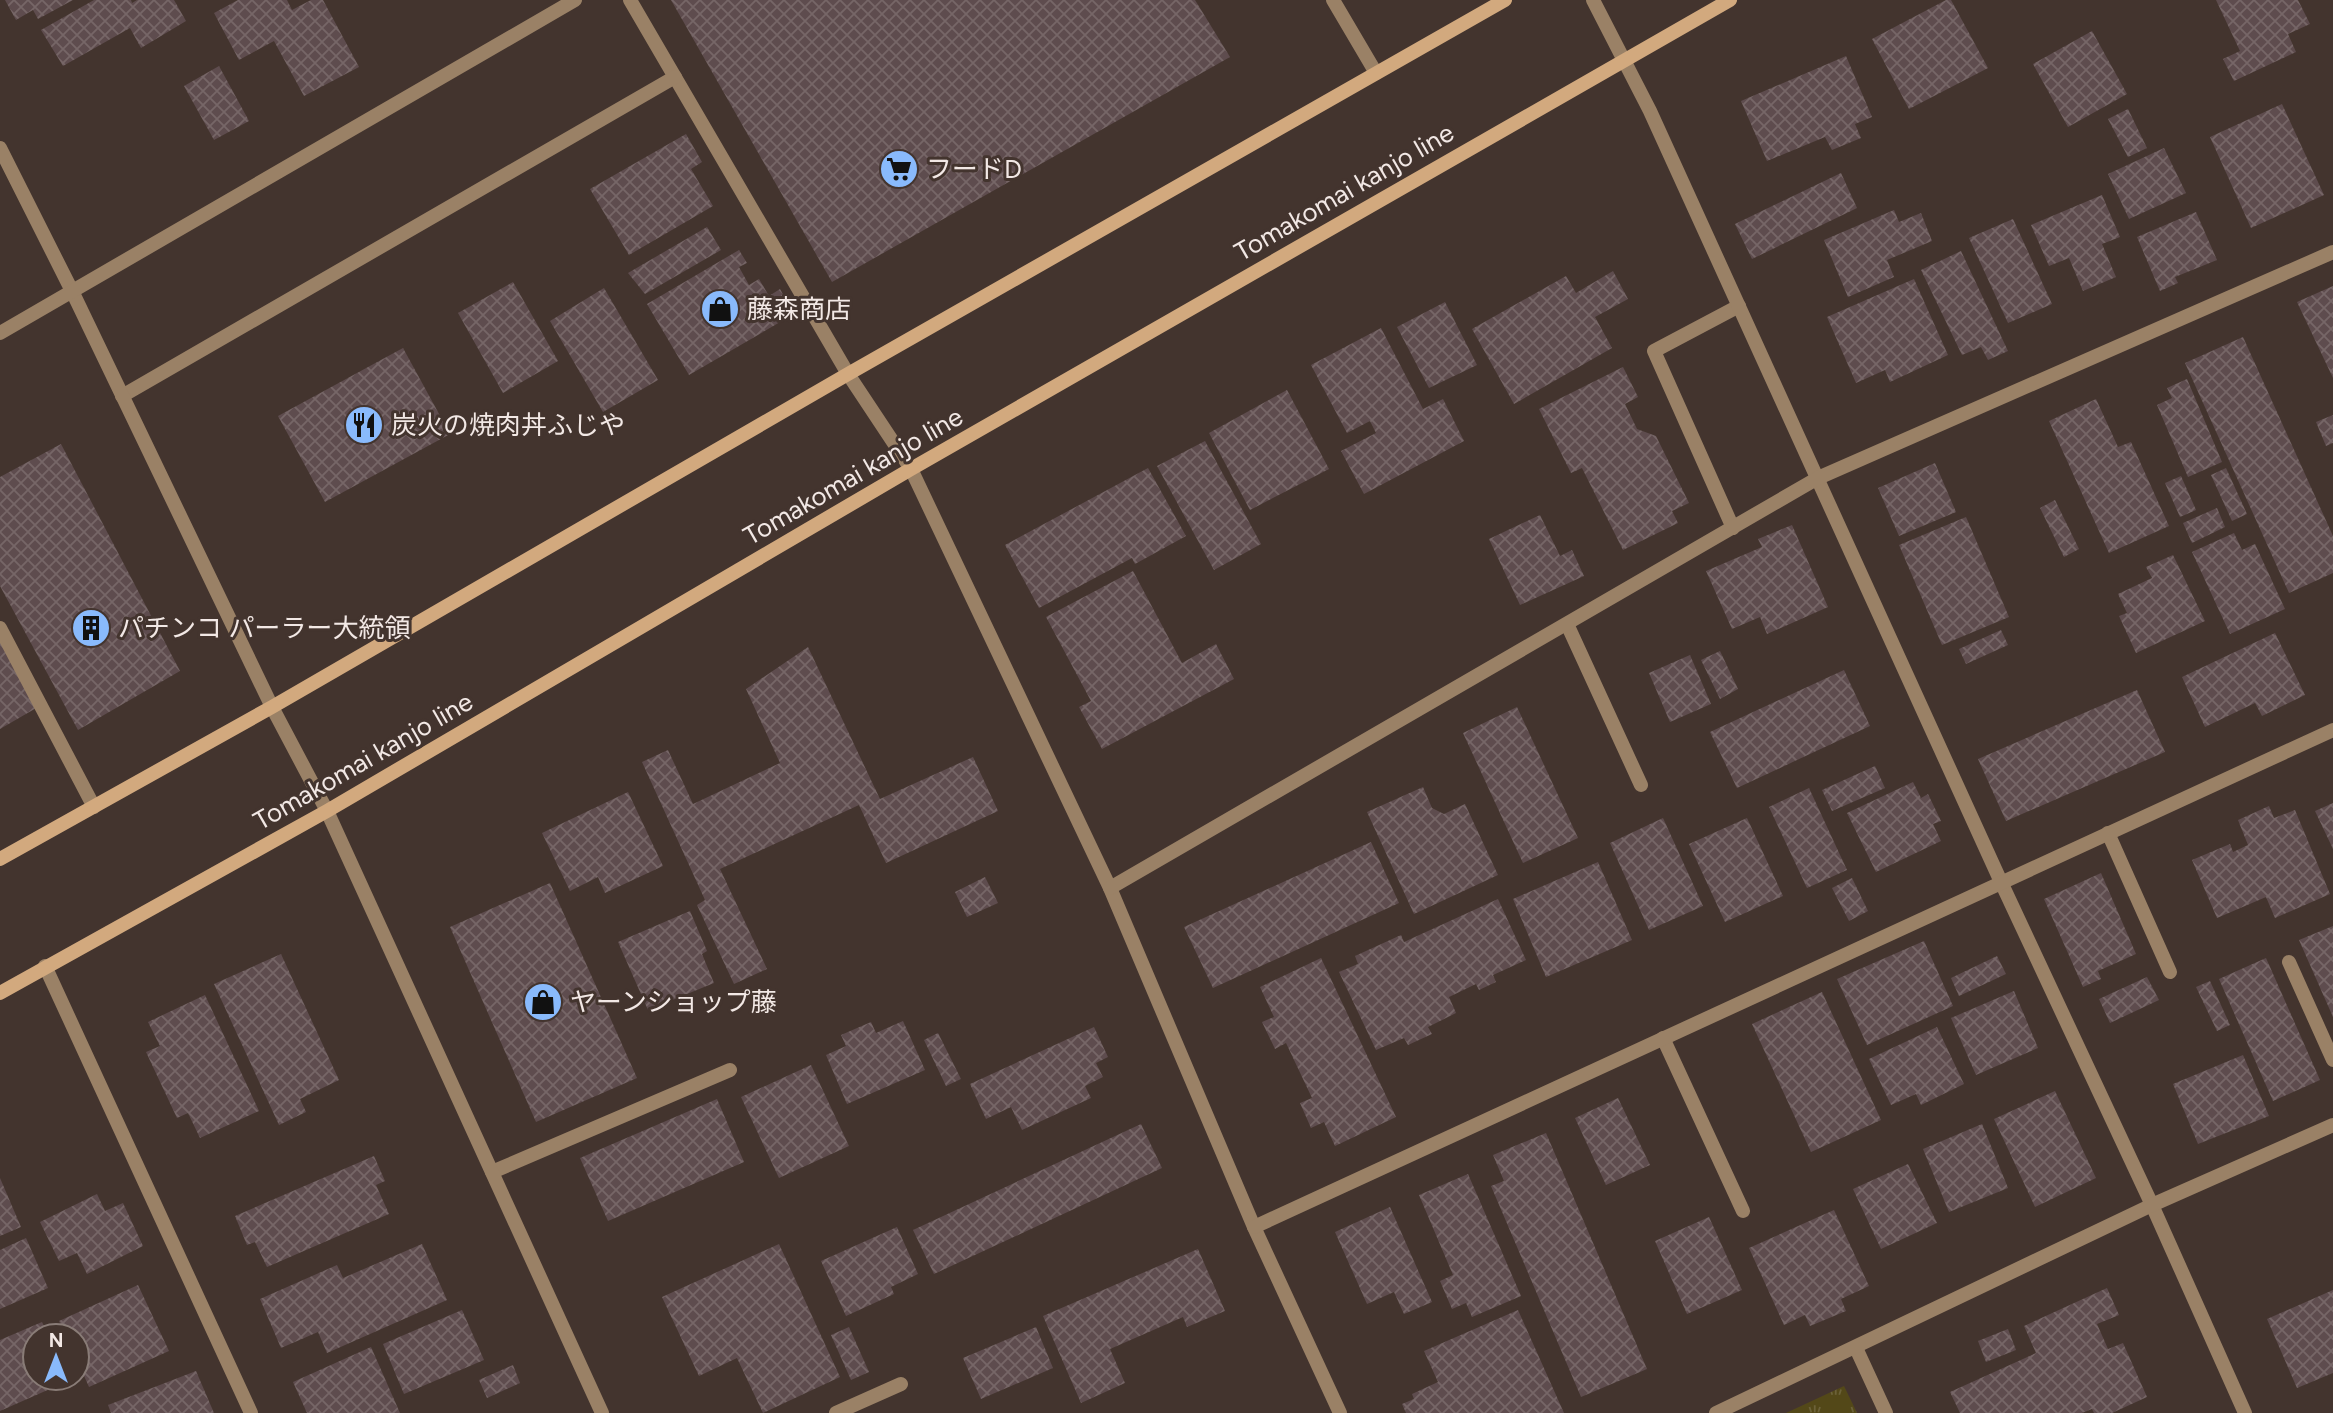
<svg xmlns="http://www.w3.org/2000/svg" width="2333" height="1413" font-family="Figtree,'Noto Sans JP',sans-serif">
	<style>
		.grass { fill: url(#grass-tufts) }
		.building { fill: url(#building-cross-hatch) }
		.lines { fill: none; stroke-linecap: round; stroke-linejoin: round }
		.lane { stroke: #9a8166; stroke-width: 14 }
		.street { stroke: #9a8166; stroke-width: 14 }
		.secondary { stroke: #d2a97e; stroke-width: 14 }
		.labels { text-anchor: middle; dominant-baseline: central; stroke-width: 6; stroke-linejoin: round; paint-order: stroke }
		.poi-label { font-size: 26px; fill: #f2e8e5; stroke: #43342e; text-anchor: start }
		.street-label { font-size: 26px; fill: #f2e8e5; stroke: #43342e }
	</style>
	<defs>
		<pattern id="grass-tufts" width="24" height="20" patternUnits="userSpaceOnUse" patternTransform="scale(1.75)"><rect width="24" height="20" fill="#534818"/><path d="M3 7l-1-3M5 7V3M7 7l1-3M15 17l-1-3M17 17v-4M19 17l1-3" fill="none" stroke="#6c6239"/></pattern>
		<pattern id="building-cross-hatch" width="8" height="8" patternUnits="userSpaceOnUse" patternTransform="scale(1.75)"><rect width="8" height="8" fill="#5e4c4e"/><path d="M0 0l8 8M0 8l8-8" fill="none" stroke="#766667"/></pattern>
	</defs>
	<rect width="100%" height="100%" fill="#43342e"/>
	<polygon class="grass" points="1844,1386 1857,1413 1786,1413"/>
	<g class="building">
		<polygon points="5,0 73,0 38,19 33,10 16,20"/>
		<polygon points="94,0 131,0 132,3 137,0 174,0 186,21 141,48 130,28 63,66 41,30"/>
		<polygon points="238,0 287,0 292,10 311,0 323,0 359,67 304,96 274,41 239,60 214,13"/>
		<polygon points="671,0 1195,0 1230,57 832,282"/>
		<polygon points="1946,0 1951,0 1988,68 1909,109 1872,39"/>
		<polygon points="2216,0 2298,0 2310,24 2288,34 2296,52 2234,81 2223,59 2240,51"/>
		<polygon points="2092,31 2127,94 2068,127 2033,64"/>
		<polygon points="1846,56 1872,117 1855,124 1861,138 1832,150 1825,137 1767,161 1741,101"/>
		<polygon points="219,66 249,121 214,140 184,86"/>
		<polygon points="2282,104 2324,195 2251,228 2210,137"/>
		<polygon points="2128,109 2147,148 2128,157 2108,119"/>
		<polygon points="686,134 702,162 691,169 713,206 629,255 590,189"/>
		<polygon points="2164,148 2186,193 2129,219 2108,174"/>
		<polygon points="1841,173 1857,208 1752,259 1735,224"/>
		<polygon points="2102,195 2120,237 2102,244 2116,277 2083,291 2069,258 2049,266 2031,225"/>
		<polygon points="1894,210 1899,222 1921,213 1932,241 1887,260 1894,277 1848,297 1824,240"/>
		<polygon points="2196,212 2217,260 2175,277 2178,283 2160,291 2137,237"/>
		<polygon points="2013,219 2052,304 2008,323 1969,238"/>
		<polygon points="707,227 721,250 645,294 628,273"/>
		<polygon points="739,250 747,263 739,267 749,285 759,279 769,296 780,289 794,314 689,375 647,304"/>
		<polygon points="1961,251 2008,351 1988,360 1981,347 1962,355 1921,270"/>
		<polygon points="1613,271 1628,299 1595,317 1612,348 1514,404 1472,329 1566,276 1576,293"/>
		<polygon points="1914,279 1948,355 1890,382 1885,370 1856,383 1827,317"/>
		<polygon points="513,282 558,361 503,393 458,313"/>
		<polygon points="2333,286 2333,378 2297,302"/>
		<polygon points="604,288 658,380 603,412 550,321"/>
		<polygon points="1445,302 1477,365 1429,388 1397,327"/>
		<polygon points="1381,328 1423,409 1443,399 1464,441 1364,494 1341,451 1376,433 1370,421 1347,433 1311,365"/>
		<polygon points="2243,337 2333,536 2333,573 2289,593 2185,363"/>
		<polygon points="403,348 450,434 325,502 278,416"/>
		<polygon points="1623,367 1638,397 1625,404 1637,429 1656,436 1689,503 1672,511 1678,523 1623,550 1582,468 1571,473 1539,409"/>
		<polygon points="2187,379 2222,462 2188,477 2157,405 2172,398 2167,388"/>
		<polygon points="1287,390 1329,469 1250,510 1209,433"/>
		<polygon points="2096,399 2118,447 2131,442 2169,526 2109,553 2049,421"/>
		<polygon points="2333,415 2333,443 2326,446 2316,422"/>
		<polygon points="1205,441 1261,544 1214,570 1157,466"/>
		<polygon points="61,444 180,671 78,730 0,586 0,477"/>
		<polygon points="1935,463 1956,512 1899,536 1878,488"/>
		<polygon points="1148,468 1186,536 1135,564 1132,558 1039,608 1005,545"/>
		<polygon points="2226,468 2247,514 2232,521 2211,475"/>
		<polygon points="2181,476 2196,510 2180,517 2165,483"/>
		<polygon points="2055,500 2079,549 2064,557 2040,508"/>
		<polygon points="2217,508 2225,527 2192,543 2183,523"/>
		<polygon points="1540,515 1560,556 1572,550 1584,576 1520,605 1489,539"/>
		<polygon points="1966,517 2009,617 1942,645 1899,545"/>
		<polygon points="1792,525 1828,607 1767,634 1760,617 1732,629 1706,571 1762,547 1758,539"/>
		<polygon points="2234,533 2242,550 2255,544 2285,609 2230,634 2192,552"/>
		<polygon points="2173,555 2205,621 2136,653 2119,616 2127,613 2118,594 2152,578 2146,567"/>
		<polygon points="1133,571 1182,663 1216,644 1234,679 1102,749 1079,707 1091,701 1046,617"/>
		<polygon points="2001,630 2008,645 1966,664 1959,649"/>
		<polygon points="2275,633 2305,695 2262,716 2255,703 2205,727 2182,677"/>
		<polygon points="0,641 38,707 0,729"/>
		<polygon points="808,647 880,799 973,757 998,811 886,863 859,805 720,869 767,969 734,984 697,905 705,900 642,762 668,750 693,804 780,763 746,689"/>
		<polygon points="1720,651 1738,689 1720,699 1701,660"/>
		<polygon points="1690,655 1711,704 1670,722 1649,673"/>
		<polygon points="1844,670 1870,726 1737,788 1710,732"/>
		<polygon points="2137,690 2165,752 2006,821 1978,759"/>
		<polygon points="1517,707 1578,838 1523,863 1463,733"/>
		<polygon points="1875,766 1885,788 1832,811 1822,790"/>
		<polygon points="1913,782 1921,798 1928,794 1941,821 1933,824 1941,841 1876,872 1847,813"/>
		<polygon points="1423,787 1432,808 1444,814 1465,804 1498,875 1414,914 1367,812"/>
		<polygon points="1809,788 1847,870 1807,888 1769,807"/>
		<polygon points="628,792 663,866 605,893 598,877 570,891 542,833"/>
		<polygon points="2333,803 2333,849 2315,811"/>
		<polygon points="2269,806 2274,818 2295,810 2330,894 2275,918 2266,897 2217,918 2192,860 2230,844 2233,852 2248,845 2238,820"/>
		<polygon points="1663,818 1703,906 1649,930 1610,843"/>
		<polygon points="1747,818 1783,896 1725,922 1689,844"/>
		<polygon points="1371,842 1399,903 1213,988 1184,927"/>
		<polygon points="1598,862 1632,940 1546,977 1513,899"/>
		<polygon points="2101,873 2136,954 2098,971 2101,979 2083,987 2044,899"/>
		<polygon points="985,877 998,903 967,917 955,892"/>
		<polygon points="1852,878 1868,911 1849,921 1832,888"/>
		<polygon points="550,883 637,1078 536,1122 450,927"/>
		<polygon points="1498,899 1526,960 1493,975 1496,982 1479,990 1476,984 1449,997 1456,1013 1428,1027 1432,1034 1408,1045 1404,1038 1376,1050 1339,972 1358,964 1355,956 1401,935 1404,942"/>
		<polygon points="690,911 707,951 702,954 714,983 648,1010 618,942"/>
		<polygon points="2333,926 2333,1017 2299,940"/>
		<polygon points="1924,941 1953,1006 1867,1045 1837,979"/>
		<polygon points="281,954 339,1080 300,1099 306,1112 279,1125 214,984"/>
		<polygon points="1997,956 2006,974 1959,996 1951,978"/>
		<polygon points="1321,958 1396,1117 1335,1146 1324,1122 1311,1128 1300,1103 1312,1098 1286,1043 1275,1049 1262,1022 1274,1017 1260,987"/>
		<polygon points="2266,958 2320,1080 2273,1101 2219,979"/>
		<polygon points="2147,977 2159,1000 2110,1023 2099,999"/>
		<polygon points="2210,981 2230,1025 2217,1031 2196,987"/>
		<polygon points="2014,991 2038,1048 1976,1075 1951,1018"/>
		<polygon points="1822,992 1881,1120 1811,1152 1752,1024"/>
		<polygon points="205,995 259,1111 200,1138 188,1113 177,1118 146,1052 160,1046 148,1022"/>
		<polygon points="903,1021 925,1070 847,1104 826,1055 846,1046 841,1035 871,1022 876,1033"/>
		<polygon points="1094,1027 1108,1057 1096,1063 1103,1077 1085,1086 1091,1098 1022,1130 1011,1107 986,1119 970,1084"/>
		<polygon points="1937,1027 1964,1084 1921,1105 1916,1094 1891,1105 1869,1059"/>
		<polygon points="938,1033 961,1079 946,1086 924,1040"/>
		<polygon points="2243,1055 2269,1116 2198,1144 2173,1084"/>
		<polygon points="811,1065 849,1146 779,1178 741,1097"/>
		<polygon points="2055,1091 2096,1178 2035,1207 1994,1119"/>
		<polygon points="1618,1098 1650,1165 1606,1185 1575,1118"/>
		<polygon points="717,1099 744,1162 608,1221 580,1158"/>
		<polygon points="1141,1124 1162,1168 934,1274 913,1230"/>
		<polygon points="1982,1124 2008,1188 1949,1212 1923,1149"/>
		<polygon points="1546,1133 1647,1369 1581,1397 1491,1186 1504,1181 1493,1155"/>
		<polygon points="374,1156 385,1181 376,1185 389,1214 267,1267 255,1242 247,1245 235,1216"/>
		<polygon points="1908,1164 1937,1223 1881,1249 1853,1189"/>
		<polygon points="1468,1174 1521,1296 1472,1317 1466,1303 1452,1309 1440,1281 1453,1275 1419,1195"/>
		<polygon points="0,1178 21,1227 0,1236"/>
		<polygon points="97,1194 105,1211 123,1203 143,1246 87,1274 77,1253 59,1261 40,1222"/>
		<polygon points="1390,1207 1432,1302 1404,1314 1394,1292 1367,1304 1335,1232"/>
		<polygon points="1834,1210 1869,1286 1841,1299 1846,1311 1810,1326 1805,1315 1784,1325 1749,1248"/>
		<polygon points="1709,1217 1742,1290 1687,1314 1655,1241"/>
		<polygon points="897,1227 918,1274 891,1287 894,1294 846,1316 821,1261"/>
		<polygon points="26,1238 48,1288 0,1309 0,1250"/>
		<polygon points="422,1244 447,1300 327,1353 318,1332 281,1348 260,1299 337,1265 343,1278"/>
		<polygon points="779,1244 840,1377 763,1413 737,1358 699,1376 662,1297"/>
		<polygon points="1198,1249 1225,1311 1187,1327 1183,1317 1110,1349 1125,1383 1081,1403 1043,1316"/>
		<polygon points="138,1285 169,1351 89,1387 77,1360 77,1336 66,1336 59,1321"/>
		<polygon points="2107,1288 2119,1315 2097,1324 2108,1349 2123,1343 2147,1397 2112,1413 2094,1413 2092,1409 2082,1413 1960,1413 1950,1392 2036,1353 2024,1326"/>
		<polygon points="2333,1290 2333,1373 2297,1388 2267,1319"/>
		<polygon points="462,1310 484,1360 404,1394 383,1344"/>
		<polygon points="1518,1310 1564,1413 1406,1413 1402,1404 1414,1399 1412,1394 1438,1382 1424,1351"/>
		<polygon points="42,1322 49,1336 35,1336 35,1378 67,1378 68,1381 0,1411 0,1340"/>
		<polygon points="849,1327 869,1372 851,1380 831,1335"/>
		<polygon points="1036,1327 1053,1368 981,1399 963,1358"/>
		<polygon points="2008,1329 2016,1350 1986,1362 1978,1341"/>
		<polygon points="371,1347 400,1413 307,1413 293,1382"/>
		<polygon points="513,1365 520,1383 487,1398 479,1380"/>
		<polygon points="196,1371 214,1413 111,1413 108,1405"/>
	</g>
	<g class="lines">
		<g class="lane">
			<polyline points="630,0 848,374"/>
			<polyline points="1333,0 1376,73"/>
			<polyline points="122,396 675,77"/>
			<polyline points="1733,528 1654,351 1739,306"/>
			<polyline points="1567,624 1641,785"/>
			<polyline points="0,628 94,807"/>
			<polyline points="2108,833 2170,972"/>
			<polyline points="2289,962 2333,1060"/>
			<polyline points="1663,1038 1743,1211"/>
			<polyline points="492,1172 730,1070"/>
			<polyline points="836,1413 901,1384"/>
		</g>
		<g class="street">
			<polyline points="1593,0 1650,111 2001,882 2152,1205 2245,1413"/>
			<polyline points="0,148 72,291 272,707 327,811 602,1413"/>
			<polyline points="0,333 575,0"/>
			<polyline points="848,374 911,469 1110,888 1254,1227 1340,1413"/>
			<polyline points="1110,888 1818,478 2333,252"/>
			<polyline points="45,966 251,1413"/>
			<polyline points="1254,1227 2333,730"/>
			<polyline points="1856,1348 1886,1413"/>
			<polyline points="1716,1413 2152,1205 2333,1125"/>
		</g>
		<g class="secondary">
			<polyline points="0,859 272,707 848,374 1505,0"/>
			<polyline points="0,993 327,811 911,469 1730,0"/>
		</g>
	</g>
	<defs>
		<symbol id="supermarket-disc" viewBox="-11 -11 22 22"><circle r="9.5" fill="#89bafc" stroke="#43342e"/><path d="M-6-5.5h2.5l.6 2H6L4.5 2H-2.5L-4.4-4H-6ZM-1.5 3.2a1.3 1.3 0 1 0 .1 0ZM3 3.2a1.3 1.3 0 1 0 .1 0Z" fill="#111"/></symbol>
		<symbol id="shop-disc" viewBox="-11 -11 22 22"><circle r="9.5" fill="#89bafc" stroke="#43342e"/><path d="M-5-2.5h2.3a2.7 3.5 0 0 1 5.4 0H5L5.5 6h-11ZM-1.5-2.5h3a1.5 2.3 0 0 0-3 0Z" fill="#111"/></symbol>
		<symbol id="restaurant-disc" viewBox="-11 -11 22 22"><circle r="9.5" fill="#89bafc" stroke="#43342e"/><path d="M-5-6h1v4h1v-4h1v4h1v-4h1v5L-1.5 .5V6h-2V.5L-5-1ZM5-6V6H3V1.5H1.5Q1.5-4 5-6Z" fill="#111"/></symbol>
		<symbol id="building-disc" viewBox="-11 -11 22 22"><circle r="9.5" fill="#89bafc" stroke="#43342e"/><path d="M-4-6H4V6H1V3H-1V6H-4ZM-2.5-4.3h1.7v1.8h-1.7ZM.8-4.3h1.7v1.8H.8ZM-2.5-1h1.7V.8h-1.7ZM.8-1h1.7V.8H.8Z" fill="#111"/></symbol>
	</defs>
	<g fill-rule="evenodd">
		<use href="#supermarket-disc" x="877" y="147" width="44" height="44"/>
		<use href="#shop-disc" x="698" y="287" width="44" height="44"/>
		<use href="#restaurant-disc" x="342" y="403" width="44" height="44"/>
		<use href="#building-disc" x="69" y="606" width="44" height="44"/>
		<use href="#shop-disc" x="521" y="980" width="44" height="44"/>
	</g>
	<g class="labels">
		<g class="poi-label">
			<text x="926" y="169">フードD</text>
			<text x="747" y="309">藤森商店</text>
			<text x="391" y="425">炭火の焼肉丼ふじや</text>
			<text x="118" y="628">パチンコ パーラー大統領</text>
			<text x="570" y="1002">ヤーンショップ藤</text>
		</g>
		<g class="street-label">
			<text transform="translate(1344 192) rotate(-30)">Tomakomai kanjo line</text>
			<text transform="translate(853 476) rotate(-30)">Tomakomai kanjo line</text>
			<text transform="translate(363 761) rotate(-30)">Tomakomai kanjo line</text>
		</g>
	</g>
	<g transform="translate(56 1357)"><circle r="33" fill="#43342e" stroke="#897c77" stroke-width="2"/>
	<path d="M0-5L12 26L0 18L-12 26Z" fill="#89bafc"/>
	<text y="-10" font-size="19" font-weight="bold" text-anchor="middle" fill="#f2e8e5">N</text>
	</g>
</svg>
